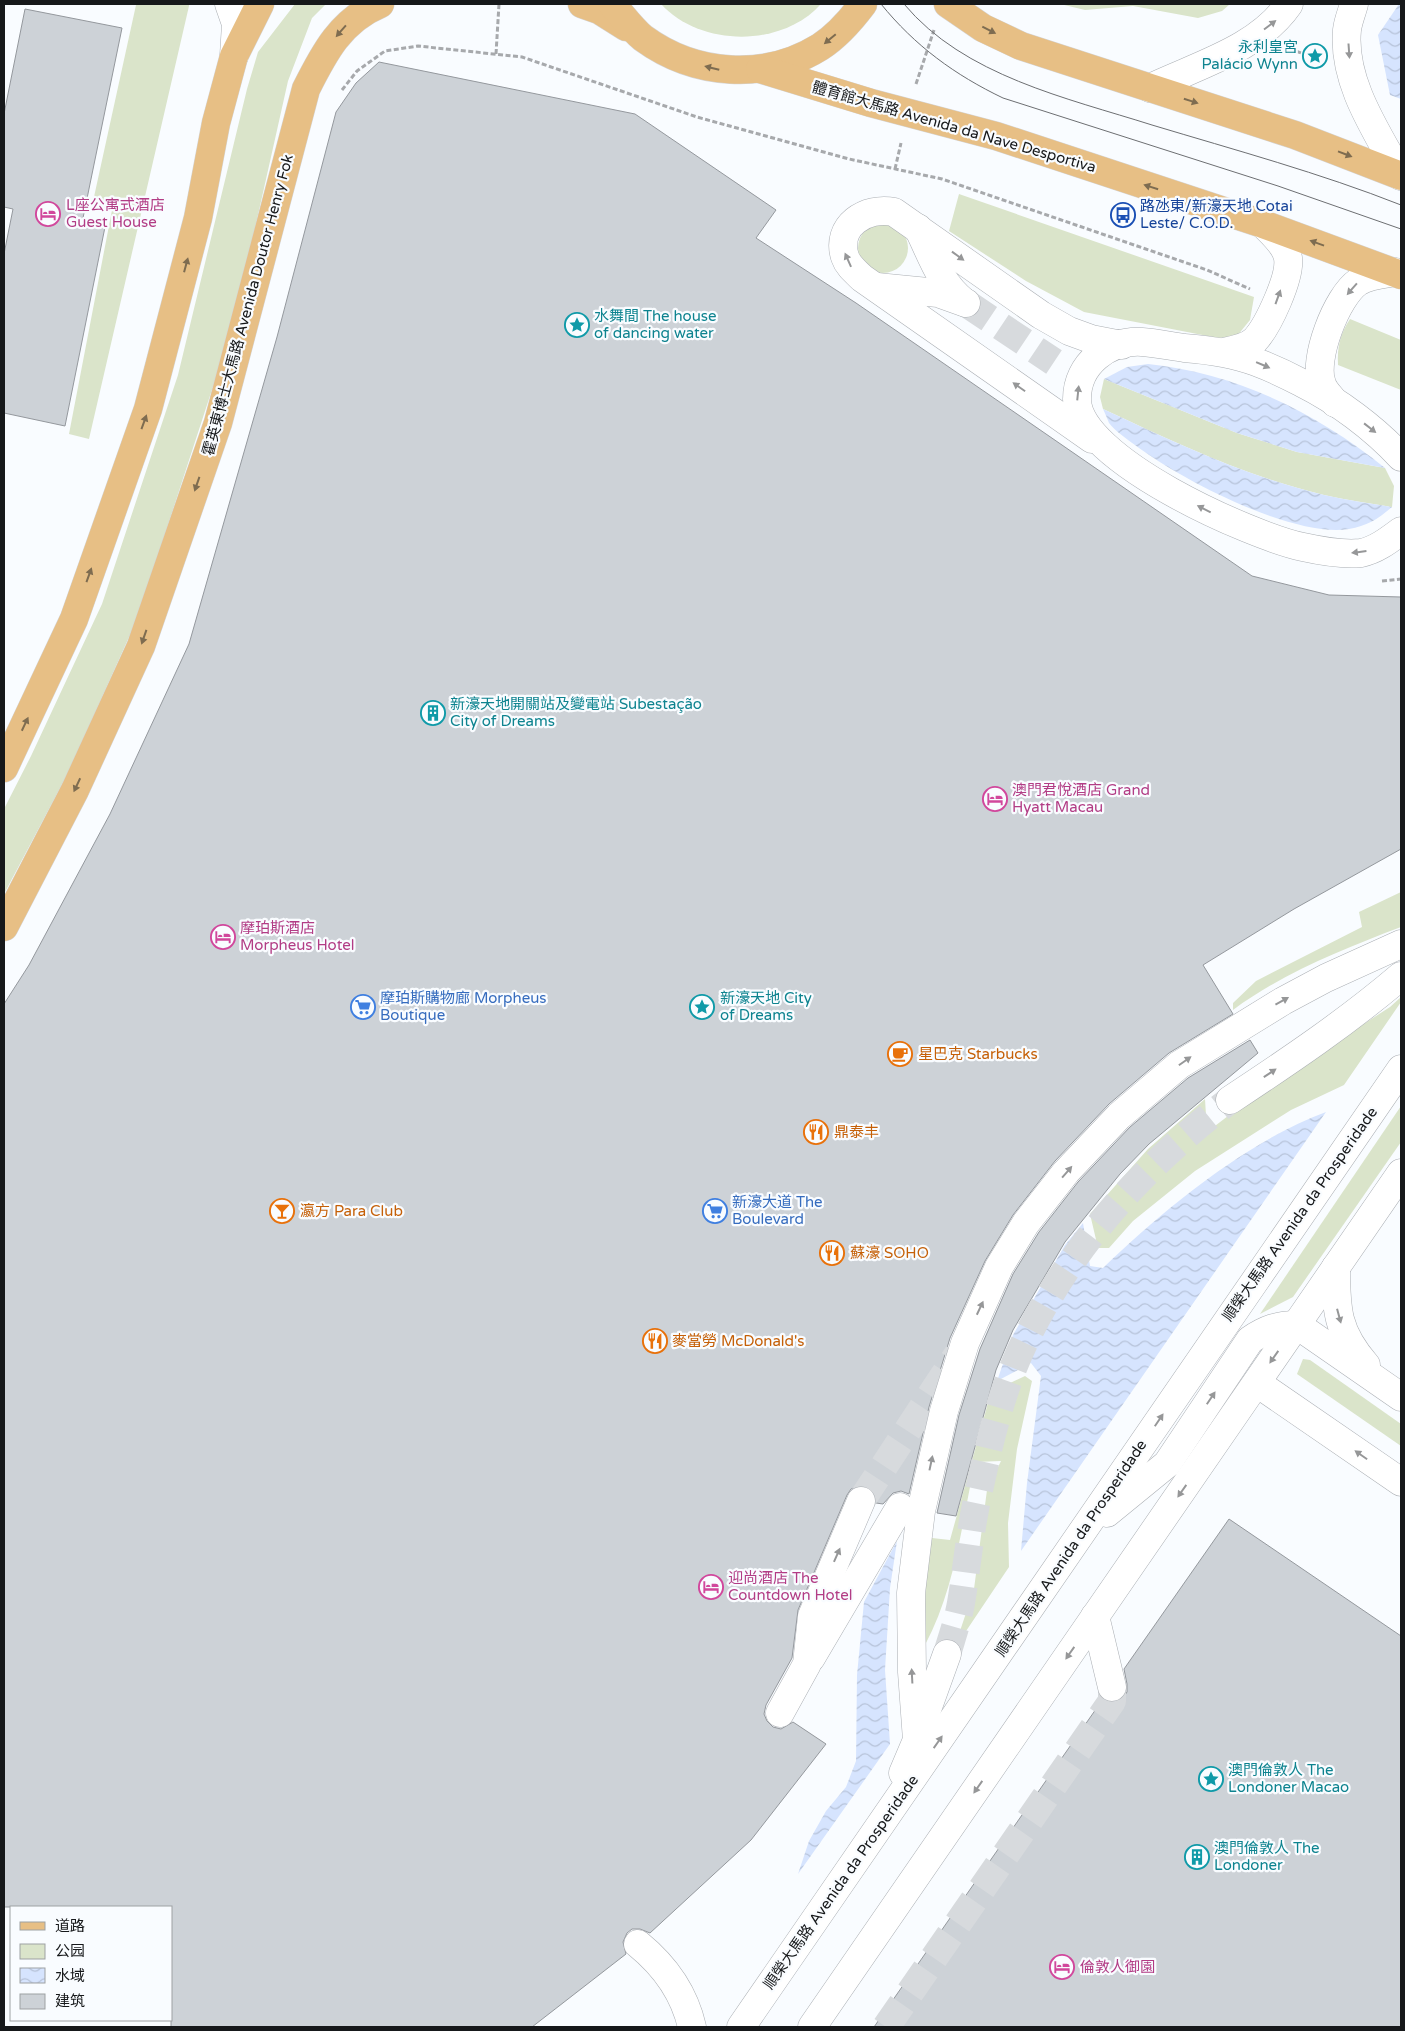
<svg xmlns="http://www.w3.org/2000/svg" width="1405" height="2031" font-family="'Varela Round','Noto Sans SC',sans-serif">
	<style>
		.green { fill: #dae4ca }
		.water { fill: url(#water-waves) }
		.building { fill: #cdd2d7; stroke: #94989d }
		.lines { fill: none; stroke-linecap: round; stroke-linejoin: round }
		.minor-tunnel { stroke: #d7dadd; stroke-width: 28; stroke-dasharray: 28 14; stroke-linecap: butt }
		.minor-casing { stroke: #abafb4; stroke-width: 29 }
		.major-casing { stroke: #d5d5d6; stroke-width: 29 }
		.path { stroke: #a7a9ac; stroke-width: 3; stroke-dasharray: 5 2.5; stroke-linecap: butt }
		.minor { stroke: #fff; stroke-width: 28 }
		.major { stroke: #e7bf85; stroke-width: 28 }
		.tram { stroke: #6d6f72; stroke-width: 1 }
		.oneway { fill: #969798 }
		.oneway2 { fill: #7e6c50 }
		.labels { text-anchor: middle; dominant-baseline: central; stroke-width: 4.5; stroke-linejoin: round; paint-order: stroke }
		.culture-label { font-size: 15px; fill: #0d838f; stroke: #f9fcff; text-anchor: start }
		.street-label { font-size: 15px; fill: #16181a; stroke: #f9fcff }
		.hotel-label { font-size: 15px; fill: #b23c85; stroke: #f9fcff; text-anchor: start }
		.transit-label { font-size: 15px; fill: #164399; stroke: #f9fcff; text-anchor: start }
		.shop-label { font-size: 15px; fill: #366cbe; stroke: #f9fcff; text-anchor: start }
		.food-label { font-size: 15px; fill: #c56008; stroke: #f9fcff; text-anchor: start }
	</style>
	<defs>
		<pattern id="water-waves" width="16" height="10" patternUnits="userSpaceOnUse" patternTransform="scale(1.25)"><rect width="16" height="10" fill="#d6e4fe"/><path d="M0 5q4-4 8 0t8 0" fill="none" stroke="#b7c3d9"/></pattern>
	</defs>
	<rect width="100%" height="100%" fill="#f9fcff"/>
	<g class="green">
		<polygon points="131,4 189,4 189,6 89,439 69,434 112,210 92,206 136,5"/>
		<polygon points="295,4 326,4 312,18 288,81 234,322 138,617 68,773 4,894 4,809 31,756 102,604 178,375 247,89 258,52"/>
		<path d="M661,4H821C782,48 700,47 661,4Z"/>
		<polygon points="1060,4 1230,4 1222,11 1198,18 1133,6 1085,10"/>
		<polygon points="959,194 1254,297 1250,320 1237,336 1218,338 1084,312 1026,281 949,231"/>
		<circle cx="883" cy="248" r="25"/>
		<path d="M1350,319L1401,340V390L1338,365C1337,347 1340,334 1350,319Z"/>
		<path d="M1104,379L1237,433L1297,452L1385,468L1394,486L1392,507C1369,503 1346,500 1324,495C1247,477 1174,442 1103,409L1100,397Z"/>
		<path d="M1401,892V927C1343,949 1283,973 1233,1010V1003L1256,981L1362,927L1359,912Z"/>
		<polygon points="1401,997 1401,1002 1344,1085 1291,1110 1195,1171 1133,1221 1109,1248 1098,1248 1090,1214 1148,1149 1205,1099 1207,1132 1266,1087 1390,1007"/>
		<polygon points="1401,1106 1401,1142 1293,1297 1260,1314"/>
		<polygon points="1303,1359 1310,1360 1401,1424 1401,1446 1297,1374"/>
		<path d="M1025,1376L1032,1381L1017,1449L1008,1523L1009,1567L954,1649L974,1589L987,1490L1001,1461L975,1462C962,1523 955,1589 925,1645C925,1609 924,1574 932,1538L950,1540L991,1392Z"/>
	</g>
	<g class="water">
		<polygon points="1399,4 1401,4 1401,99 1390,95 1378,35"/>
		<path d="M1148,364C1236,373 1317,413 1385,468L1297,452L1237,433L1104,379L1127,367Z"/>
		<path d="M1103,409C1174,442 1247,477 1324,495C1346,500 1369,503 1392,507C1378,519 1367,526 1349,529C1292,538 1180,479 1135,445C1127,439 1115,431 1109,423C1107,418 1105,413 1103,409Z"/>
		<path d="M1326,1112L1021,1551L1027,1483L1041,1376L1031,1363L997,1381L1013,1335L1065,1245L1083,1223L1090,1266L1103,1268C1163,1210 1247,1141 1326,1112Z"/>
		<polygon points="897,1541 890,1588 885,1670 890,1744 798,1874 809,1841 826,1811 846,1787 856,1761 857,1675 864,1602"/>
	</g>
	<g class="building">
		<polygon points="25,9 122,28 83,218 106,222 65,426 4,413 4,254 13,209 4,207 4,114"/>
		<polygon points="379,62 635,114 776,210 756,238 856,303 1252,576 1329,595 1401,597 1401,849 1294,909 1203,965 1233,1014 1169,1053 1109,1104 1055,1161 1013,1215 985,1261 950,1338 929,1407 909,1494 901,1491 893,1493 883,1504 876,1503 874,1492 868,1487 859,1486 851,1489 847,1495 798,1610 792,1658 766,1705 764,1714 767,1721 773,1727 781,1729 793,1722 826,1744 751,1840 650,1933 640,1929 632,1929 627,1933 623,1942 626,1954 532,2027 171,2027 171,1907 4,1907 4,1004 29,965 110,814 189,644 277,337 336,112 356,83"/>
		<polygon points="1250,1040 1258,1053 1149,1144 1120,1174 1065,1242 1013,1330 996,1370 956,1516 937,1513 959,1415 980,1349 1013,1274 1039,1232 1078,1182 1130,1127 1188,1078"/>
		<polygon points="1229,1519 1401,1636 1401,2027 874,2027 1103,1699 1115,1702 1123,1698 1127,1692 1127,1684 1124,1669"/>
	</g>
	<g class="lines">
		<g class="minor-tunnel">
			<polyline points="966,303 1054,362"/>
			<polyline points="861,1501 958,1354"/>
			<path d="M947,1654C952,1637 958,1620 961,1603C967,1567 970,1530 978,1495C989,1443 1002,1387 1026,1339C1073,1243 1145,1165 1230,1100"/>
			<polyline points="886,2027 1112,1701 1112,1687"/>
		</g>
		<defs>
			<g id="minor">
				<polyline points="229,4 236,24 234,56"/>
				<path d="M1354,4C1352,12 1348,21 1347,30C1342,82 1377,132 1401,176"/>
				<path d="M1150,88C1198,65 1258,49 1289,4"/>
				<path d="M918,228C932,256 939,282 964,302"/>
				<polyline points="877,287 938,293 966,303"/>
				<path d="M1223,352C1234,350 1247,348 1255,340C1268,326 1291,277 1288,258C1286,245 1272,233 1263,224"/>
				<path d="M1335,403C1331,397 1324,391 1322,384C1312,360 1337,296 1358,282C1368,275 1384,274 1396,272"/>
				<path d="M1092,439L862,278C856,272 848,266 845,257C835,226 866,206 894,212L1041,315L1069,331L1091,339L1122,345"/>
				<path d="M1401,457C1374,428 1338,401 1302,383C1287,375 1272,368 1256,362C1233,353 1209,350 1184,348C1170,346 1156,343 1142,342C1108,340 1077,364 1077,399C1077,459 1251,536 1303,547C1321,551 1342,555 1361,553C1376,550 1389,540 1401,531"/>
				<path d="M1230,1100C1289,1061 1347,1022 1401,976"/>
				<path d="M1336,1267C1336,1310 1337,1332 1366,1365"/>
				<polyline points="1257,1383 1401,1482"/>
				<path d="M1107,1513L1167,1464L1250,1340C1266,1329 1278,1325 1297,1325L1401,1397"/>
				<polyline points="1095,1616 1112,1687"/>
				<polyline points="811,1658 900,1507"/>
				<polyline points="780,1713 807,1664 812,1616 861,1501"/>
				<polyline points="920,1729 947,1654"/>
				<polyline points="903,1773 917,1740 912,1672 911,1593 921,1511 944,1411 965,1343 999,1267 1026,1223 1066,1172 1119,1116 1179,1065 1283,1001 1326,978 1401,944"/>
				<path d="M638,1944C665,1966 684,1992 692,2027"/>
				<polyline points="741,2027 1401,1069"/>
				<polyline points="812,2027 1401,1173"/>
			</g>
			<g id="major">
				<polyline points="582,4 599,10 626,27"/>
				<path d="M612,4C622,15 632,29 643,38C695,76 765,81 820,47C837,36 851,20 863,4"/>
				<polyline points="948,4 983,28 1021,46 1295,135 1401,176"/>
				<polyline points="760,69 871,103 996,136 1263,224 1401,275"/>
				<polyline points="4,768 74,619 148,409 198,218 216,123 234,56 260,4"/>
				<path d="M4,927L75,790L141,646L218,423L306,89C324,53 341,20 380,4"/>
			</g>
		</defs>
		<use href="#minor" class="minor-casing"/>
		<use href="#major" class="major-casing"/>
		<g class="path">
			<polyline points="1289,49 1317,58"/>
			<polyline points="496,54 499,4"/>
			<polyline points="916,84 934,30"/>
			<polyline points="342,90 357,71 385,51 418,46 522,57 697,117 849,159 942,179 1207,270 1250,289"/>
			<polyline points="895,169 901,143"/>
			<polyline points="1382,581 1401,579"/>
		</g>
		<use href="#minor" class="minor"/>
		<use href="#major" class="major"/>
		<g class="tram">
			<path d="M881,4C915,46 955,75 1003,98L1278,186L1401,229"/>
			<path d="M904,4C964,76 1067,98 1152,125C1235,150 1320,173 1401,205"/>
		</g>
	</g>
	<defs><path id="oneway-solid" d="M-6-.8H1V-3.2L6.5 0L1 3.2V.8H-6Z" transform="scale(1.25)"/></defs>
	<g class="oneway">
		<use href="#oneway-solid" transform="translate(1270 25) rotate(-37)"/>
		<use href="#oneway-solid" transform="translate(1349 51) rotate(86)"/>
		<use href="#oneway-solid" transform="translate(958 256) rotate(36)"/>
		<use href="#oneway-solid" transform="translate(848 260) rotate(-114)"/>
		<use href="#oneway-solid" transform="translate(1352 289) rotate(131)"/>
		<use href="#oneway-solid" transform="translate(1278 297) rotate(-70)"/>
		<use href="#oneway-solid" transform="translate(1263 365) rotate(23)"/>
		<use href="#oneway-solid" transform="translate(1019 387) rotate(-145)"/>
		<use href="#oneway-solid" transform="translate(1078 393) rotate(-84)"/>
		<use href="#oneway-solid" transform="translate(1370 428) rotate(38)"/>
		<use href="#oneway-solid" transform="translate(1204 509) rotate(-153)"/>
		<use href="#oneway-solid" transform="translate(1359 552) rotate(173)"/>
		<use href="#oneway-solid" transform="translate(1282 1001) rotate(-29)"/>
		<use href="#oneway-solid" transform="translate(1185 1061) rotate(-35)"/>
		<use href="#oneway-solid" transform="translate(1270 1073) rotate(-34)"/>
		<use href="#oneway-solid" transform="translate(1067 1172) rotate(-49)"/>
		<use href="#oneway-solid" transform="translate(980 1308) rotate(-65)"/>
		<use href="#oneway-solid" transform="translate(1339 1316) rotate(75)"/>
		<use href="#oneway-solid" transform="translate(1274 1357) rotate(125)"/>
		<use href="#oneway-solid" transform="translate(1211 1398) rotate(-56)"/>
		<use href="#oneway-solid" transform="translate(1159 1420) rotate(-56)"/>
		<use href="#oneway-solid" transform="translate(1361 1455) rotate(-145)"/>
		<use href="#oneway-solid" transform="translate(931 1463) rotate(-78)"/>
		<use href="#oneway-solid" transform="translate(1182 1491) rotate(125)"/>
		<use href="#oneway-solid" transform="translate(837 1555) rotate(-66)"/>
		<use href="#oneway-solid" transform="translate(1070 1653) rotate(125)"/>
		<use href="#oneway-solid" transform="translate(912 1676) rotate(-93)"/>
		<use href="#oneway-solid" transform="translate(938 1742) rotate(-55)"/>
		<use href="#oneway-solid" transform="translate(978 1787) rotate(125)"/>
	</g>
	<g class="oneway2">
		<use href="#oneway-solid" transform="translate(989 30) rotate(27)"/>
		<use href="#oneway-solid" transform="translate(341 31) rotate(131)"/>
		<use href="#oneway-solid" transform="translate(830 39) rotate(140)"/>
		<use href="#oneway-solid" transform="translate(712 68) rotate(-166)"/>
		<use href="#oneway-solid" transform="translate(1191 101) rotate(18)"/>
		<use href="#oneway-solid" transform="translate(1345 154) rotate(21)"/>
		<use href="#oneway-solid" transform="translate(1151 187) rotate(-162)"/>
		<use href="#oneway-solid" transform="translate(1317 243) rotate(-160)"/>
		<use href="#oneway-solid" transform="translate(186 265) rotate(-75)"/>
		<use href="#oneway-solid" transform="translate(144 422) rotate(-70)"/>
		<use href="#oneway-solid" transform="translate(197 484) rotate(109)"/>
		<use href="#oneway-solid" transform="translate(89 575) rotate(-70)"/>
		<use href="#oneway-solid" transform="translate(144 637) rotate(109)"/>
		<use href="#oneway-solid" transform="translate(25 724) rotate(-65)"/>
		<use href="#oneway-solid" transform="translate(77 785) rotate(115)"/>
	</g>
	<defs>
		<symbol id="sight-ring" viewBox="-11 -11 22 22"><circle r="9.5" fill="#f9fcff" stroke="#0f9aa8" stroke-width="1.5"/><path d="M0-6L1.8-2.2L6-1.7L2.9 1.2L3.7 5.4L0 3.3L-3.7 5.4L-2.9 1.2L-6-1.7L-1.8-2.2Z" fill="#0f9aa8"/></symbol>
		<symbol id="hotel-ring" viewBox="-11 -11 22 22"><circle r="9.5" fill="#f9fcff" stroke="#d1479c" stroke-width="1.5"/><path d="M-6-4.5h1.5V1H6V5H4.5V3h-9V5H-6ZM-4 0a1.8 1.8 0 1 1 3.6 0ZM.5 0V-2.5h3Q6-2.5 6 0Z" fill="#d1479c"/></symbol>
		<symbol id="bus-ring" viewBox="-11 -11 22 22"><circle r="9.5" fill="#f9fcff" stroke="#1a4fb4" stroke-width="1.5"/><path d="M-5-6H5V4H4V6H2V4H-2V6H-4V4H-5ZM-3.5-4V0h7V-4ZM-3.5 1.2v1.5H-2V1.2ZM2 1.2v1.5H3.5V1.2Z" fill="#1a4fb4"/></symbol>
		<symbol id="building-ring" viewBox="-11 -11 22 22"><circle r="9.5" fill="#f9fcff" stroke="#0f9aa8" stroke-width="1.5"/><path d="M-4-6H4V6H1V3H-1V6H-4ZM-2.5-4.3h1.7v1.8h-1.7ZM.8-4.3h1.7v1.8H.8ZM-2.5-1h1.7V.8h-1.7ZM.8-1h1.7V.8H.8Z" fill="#0f9aa8"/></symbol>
		<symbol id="supermarket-ring" viewBox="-11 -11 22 22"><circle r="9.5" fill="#f9fcff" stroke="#3f7fe0" stroke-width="1.5"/><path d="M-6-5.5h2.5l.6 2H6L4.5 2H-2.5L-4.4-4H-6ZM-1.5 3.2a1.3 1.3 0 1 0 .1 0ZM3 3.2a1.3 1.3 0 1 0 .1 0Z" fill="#3f7fe0"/></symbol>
		<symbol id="cafe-ring" viewBox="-11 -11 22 22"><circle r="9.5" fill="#f9fcff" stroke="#e8710a" stroke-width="1.5"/><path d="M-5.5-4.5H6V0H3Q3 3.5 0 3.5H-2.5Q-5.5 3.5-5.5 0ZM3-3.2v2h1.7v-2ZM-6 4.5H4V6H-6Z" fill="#e8710a"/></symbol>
		<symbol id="restaurant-ring" viewBox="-11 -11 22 22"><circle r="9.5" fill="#f9fcff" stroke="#e8710a" stroke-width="1.5"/><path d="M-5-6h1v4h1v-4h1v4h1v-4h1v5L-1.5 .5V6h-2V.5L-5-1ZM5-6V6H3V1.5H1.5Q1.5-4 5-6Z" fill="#e8710a"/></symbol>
		<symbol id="bar-ring" viewBox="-11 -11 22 22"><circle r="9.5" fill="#f9fcff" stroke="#e8710a" stroke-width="1.5"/><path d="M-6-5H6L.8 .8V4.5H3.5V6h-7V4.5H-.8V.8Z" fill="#e8710a"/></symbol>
	</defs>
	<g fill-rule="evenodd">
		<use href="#sight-ring" x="1301" y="42" width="28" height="28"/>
		<use href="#hotel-ring" x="34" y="200" width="28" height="28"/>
		<use href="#bus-ring" x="1109" y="201" width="28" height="28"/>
		<use href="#sight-ring" x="563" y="311" width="28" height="28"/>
		<use href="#building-ring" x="419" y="699" width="28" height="28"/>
		<use href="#hotel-ring" x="981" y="785" width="28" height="28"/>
		<use href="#hotel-ring" x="209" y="923" width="28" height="28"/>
		<use href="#supermarket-ring" x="349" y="993" width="28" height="28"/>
		<use href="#sight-ring" x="688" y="993" width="28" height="28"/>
		<use href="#cafe-ring" x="886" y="1040" width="28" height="28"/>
		<use href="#restaurant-ring" x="802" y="1118" width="28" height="28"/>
		<use href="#bar-ring" x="268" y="1197" width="28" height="28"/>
		<use href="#supermarket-ring" x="701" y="1197" width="28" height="28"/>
		<use href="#restaurant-ring" x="818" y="1239" width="28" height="28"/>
		<use href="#restaurant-ring" x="641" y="1327" width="28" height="28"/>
		<use href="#hotel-ring" x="697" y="1573" width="28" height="28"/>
		<use href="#sight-ring" x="1197" y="1765" width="28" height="28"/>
		<use href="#building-ring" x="1183" y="1843" width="28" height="28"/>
		<use href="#hotel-ring" x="1048" y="1953" width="28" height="28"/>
	</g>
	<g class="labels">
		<g class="culture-label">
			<text x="1298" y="47" text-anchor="end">永利皇宮<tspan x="1298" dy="17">Palácio Wynn</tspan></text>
			<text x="594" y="316">水舞間 The house<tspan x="594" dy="17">of dancing water</tspan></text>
			<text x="450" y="704">新濠天地開關站及變電站 Subestação<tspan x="450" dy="17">City of Dreams</tspan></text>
			<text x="720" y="998">新濠天地 City<tspan x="720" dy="17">of Dreams</tspan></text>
			<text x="1228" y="1770">澳門倫敦人 The<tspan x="1228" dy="17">Londoner Macao</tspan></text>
			<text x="1214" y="1848">澳門倫敦人 The<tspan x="1214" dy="17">Londoner</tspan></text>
		</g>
		<g class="street-label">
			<text transform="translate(954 127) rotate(16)">體育館大馬路 Avenida da Nave Desportiva</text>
			<text transform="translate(248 305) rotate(-75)">霍英東博士大馬路 Avenida Doutor Henry Fok</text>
			<text transform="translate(1300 1214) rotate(-55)">順榮大馬路 Avenida da Prosperidade</text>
			<text transform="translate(1071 1548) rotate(-56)">順榮大馬路 Avenida da Prosperidade</text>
			<text transform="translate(841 1882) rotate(-55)">順榮大馬路 Avenida da Prosperidade</text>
		</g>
		<g class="hotel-label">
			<text x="66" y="205">L座公寓式酒店<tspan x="66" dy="17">Guest House</tspan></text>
			<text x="1012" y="790">澳門君悅酒店 Grand<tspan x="1012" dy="17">Hyatt Macau</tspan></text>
			<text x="240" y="928">摩珀斯酒店<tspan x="240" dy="17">Morpheus Hotel</tspan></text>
			<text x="728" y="1578">迎尚酒店 The<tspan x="728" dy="17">Countdown Hotel</tspan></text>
			<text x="1080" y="1967">倫敦人御園</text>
		</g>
		<g class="transit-label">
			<text x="1140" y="206">路氹東/新濠天地 Cotai<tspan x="1140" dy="17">Leste/ C.O.D.</tspan></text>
		</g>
		<g class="shop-label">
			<text x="380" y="998">摩珀斯購物廊 Morpheus<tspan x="380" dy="17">Boutique</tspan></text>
			<text x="732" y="1202">新濠大道 The<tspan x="732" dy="17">Boulevard</tspan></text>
		</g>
		<g class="food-label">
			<text x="918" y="1054">星巴克 Starbucks</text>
			<text x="834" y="1132">鼎泰丰</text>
			<text x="300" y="1211">瀛方 Para Club</text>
			<text x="850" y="1253">蘇濠 SOHO</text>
			<text x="672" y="1341">麥當勞 McDonald's</text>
		</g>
	</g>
	<rect width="1405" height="2031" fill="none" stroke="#16181a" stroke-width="10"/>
	<rect x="10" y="1906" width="162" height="115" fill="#f9fcff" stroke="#9ea1a3"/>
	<rect x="20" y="1922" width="25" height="8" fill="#e7bf85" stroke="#9ea1a3"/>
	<text x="55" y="1931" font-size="15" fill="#16181a">道路</text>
	<rect x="20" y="1944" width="25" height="15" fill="#dae4ca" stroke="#9ea1a3"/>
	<text x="55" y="1956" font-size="15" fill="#16181a">公园</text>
	<rect x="20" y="1968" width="25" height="15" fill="url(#water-waves)" stroke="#9ea1a3"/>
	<text x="55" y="1981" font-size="15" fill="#16181a">水域</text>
	<rect x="20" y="1994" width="25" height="15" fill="#cdd2d7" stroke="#9ea1a3"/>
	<text x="55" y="2006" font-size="15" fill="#16181a">建筑</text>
</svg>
